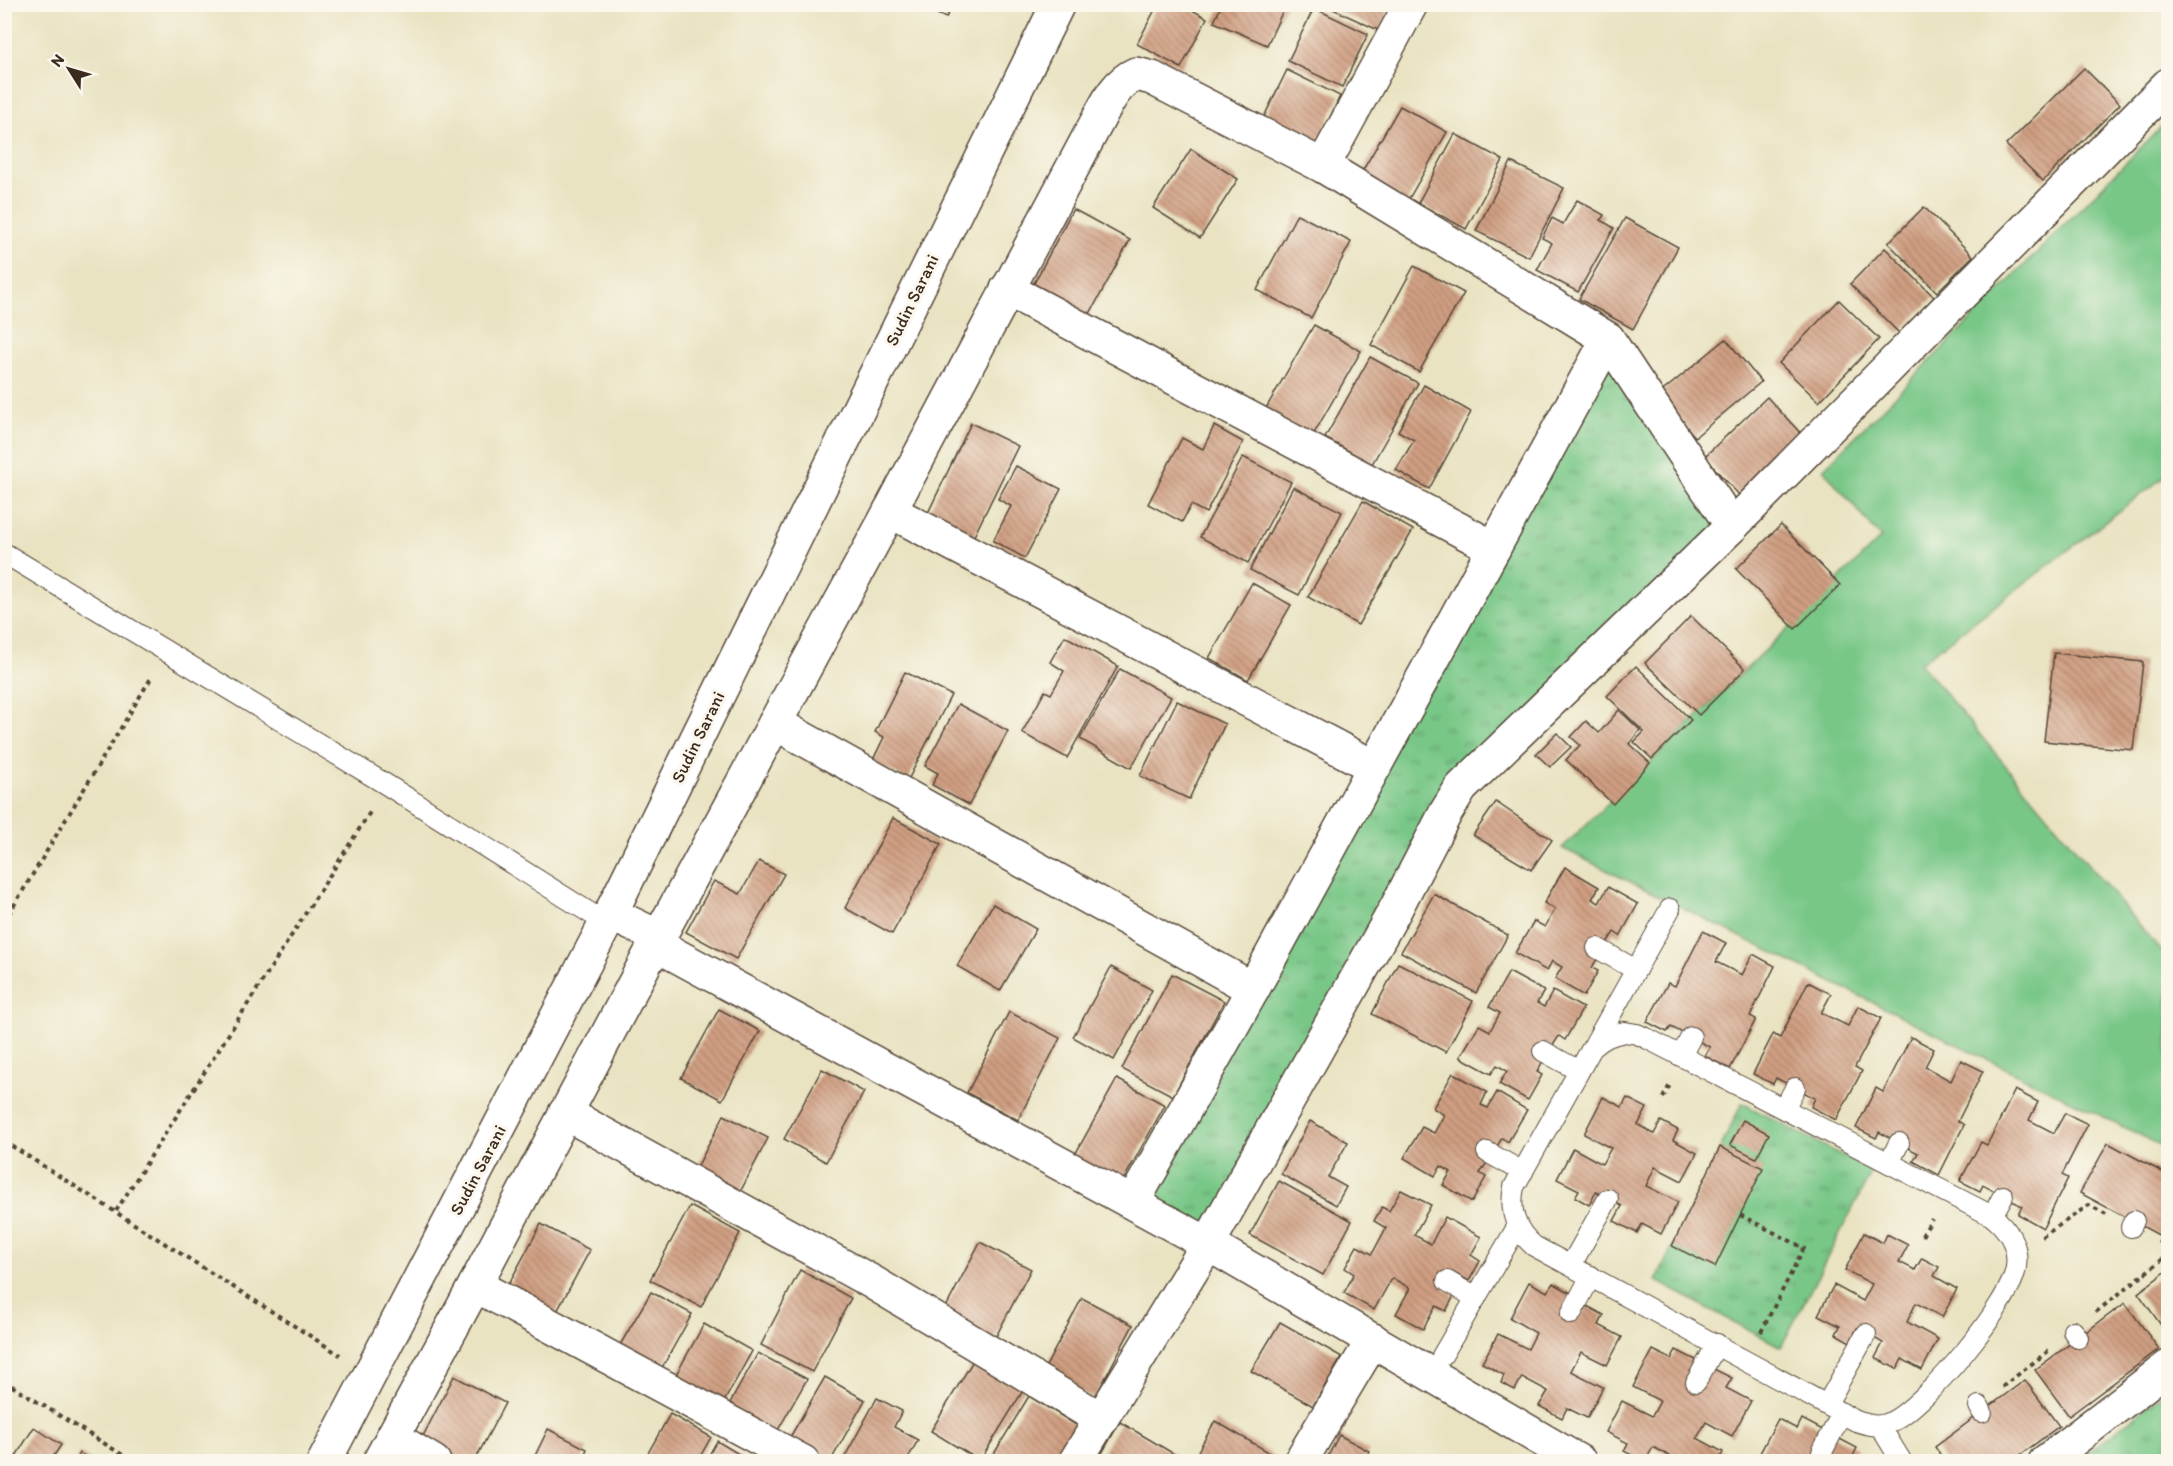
<svg xmlns="http://www.w3.org/2000/svg" width="2173" height="1466" font-family="Itim,sans-serif">
	<style>
		.green { fill: #78c787; stroke: #5a7852; stroke-width: 1.5 }
		.park { fill: url(#park-tufts); stroke: #5a7852; stroke-width: 1.5 }
		.building { fill: url(#building-back-hatch) }
		.lines { fill: none; stroke-linecap: round; stroke-linejoin: round }
		.lane-casing { stroke: #554637; stroke-width: 22 }
		.street-casing { stroke: #554637; stroke-width: 36 }
		.path { stroke: #554637; stroke-width: 4; stroke-dasharray: 4.5 4.5; stroke-linecap: butt }
		.lane { stroke: #fff; stroke-width: 20 }
		.street { stroke: #fff; stroke-width: 33 }
		.labels { text-anchor: middle; dominant-baseline: central; stroke-width: 6; stroke-linejoin: round; paint-order: stroke }
		.street-label { font-size: 18px; fill: #3b2a1e; stroke: #fbf7ec }
	</style>
	<defs>
		<pattern id="park-tufts" width="24" height="20" patternUnits="userSpaceOnUse" patternTransform="scale(1.5)"><rect width="24" height="20" fill="#78c787"/><path d="M3 7l-1-3M5 7V3M7 7l1-3M15 17l-1-3M17 17v-4M19 17l1-3" fill="none" stroke="#64a26e"/></pattern>
		<pattern id="building-back-hatch" width="6" height="6" patternUnits="userSpaceOnUse" patternTransform="scale(1.5)"><rect width="6" height="6" fill="#d09f82"/><path d="M-1 5l2 2M0 0l6 6M5-1l2 2" fill="none" stroke="#aa826a"/></pattern>
	</defs>
	<rect width="100%" height="100%" fill="#fbf7ec"/>
	<filter id="ink" filterUnits="userSpaceOnUse"><feTurbulence type="fractalNoise" baseFrequency=".0167" numOctaves="2"/><feDisplacementMap in="SourceGraphic" scale="12" xChannelSelector="R" yChannelSelector="G"/><feConvolveMatrix kernelMatrix="1 2 1 2 8 2 1 2 1" color-interpolation-filters="sRGB"/></filter>
	<filter id="wash" filterUnits="userSpaceOnUse"><feTurbulence type="fractalNoise" baseFrequency=".008" numOctaves="4" result="noise"/><feDisplacementMap in="SourceGraphic" scale="24" xChannelSelector="R" yChannelSelector="G"/><feGaussianBlur stdDeviation="1.35" result="paint"/><feColorMatrix in="noise" values="0 0 0 0 0 0 0 0 0 0 0 0 0 0 0 0 0 1.4 0 .05"/><feComposite in="paint" operator="in"/></filter>
	<g filter="url(#wash)">
		<rect width="100%" height="100%" fill="#e9e3c2"/>
		<polygon class="green" points="2168,120 2168,474 1920,663 2168,960 2168,1149 1562,848 1881,538 1823,469"/>
		<g class="park">
			<polygon points="1608,339 1732,526 1461,788 1208,1244 1133,1202"/>
			<polygon points="1742,1103 1872,1171 1781,1347 1656,1281"/>
			<polygon points="2168,1390 2168,1461 2077,1461"/>
		</g>
		<g id="blocks">
			<g class="building">
				<polygon points="915,4 952,4 946,18"/>
				<polygon points="1158,4 1181,4 1207,18 1181,68 1137,44"/>
				<polygon points="1222,4 1286,4 1267,45 1214,22"/>
				<polygon points="1322,4 1392,4 1380,31"/>
				<polygon points="1314,8 1368,34 1342,87 1288,61"/>
				<polygon points="2084,68 2120,104 2043,181 2006,145"/>
				<polygon points="1287,70 1340,96 1315,149 1261,123"/>
				<polygon points="1400,106 1447,132 1407,202 1360,175"/>
				<polygon points="1455,134 1503,160 1466,229 1418,203"/>
				<polygon points="1191,149 1238,179 1200,238 1153,208"/>
				<polygon points="1511,162 1564,188 1529,257 1476,231"/>
				<polygon points="1577,200 1604,215 1601,220 1614,228 1578,292 1537,270 1552,243 1542,238 1552,218 1563,224"/>
				<polygon points="1924,207 1973,256 1937,292 1888,243"/>
				<polygon points="1073,209 1130,240 1087,319 1031,289"/>
				<polygon points="1297,214 1351,242 1311,318 1257,290"/>
				<polygon points="1625,218 1678,247 1633,329 1579,299"/>
				<polygon points="1885,248 1934,297 1899,333 1850,284"/>
				<polygon points="1414,266 1464,293 1419,372 1371,345"/>
				<polygon points="1839,300 1879,339 1819,402 1779,363"/>
				<polygon points="1314,325 1361,351 1312,437 1265,410"/>
				<polygon points="1726,339 1761,382 1695,437 1659,394"/>
				<polygon points="1370,357 1418,383 1372,464 1325,438"/>
				<polygon points="1424,385 1471,412 1429,489 1396,470 1414,440 1398,431"/>
				<polygon points="1767,397 1805,438 1742,498 1704,457"/>
				<polygon points="971,423 1018,446 974,536 928,513"/>
				<polygon points="1214,426 1243,442 1206,513 1191,505 1182,522 1148,504 1182,438 1203,449"/>
				<polygon points="1243,457 1291,482 1248,563 1200,537"/>
				<polygon points="1016,466 1061,489 1025,558 993,541 1011,506 998,499"/>
				<polygon points="1293,487 1342,512 1299,595 1250,570"/>
				<polygon points="1363,501 1413,530 1358,625 1308,597"/>
				<polygon points="1781,525 1840,585 1795,629 1736,569"/>
				<polygon points="1252,583 1291,605 1248,680 1209,658"/>
				<polygon points="1691,616 1745,669 1699,715 1645,663"/>
				<polygon points="1065,636 1118,666 1067,758 1022,733 1045,691 1051,694 1064,671 1050,662"/>
				<polygon points="2054,653 2143,662 2133,750 2044,741"/>
				<polygon points="1636,666 1691,720 1652,759 1634,742 1644,732 1607,696"/>
				<polygon points="1120,669 1171,697 1131,768 1080,739"/>
				<polygon points="905,672 951,695 908,780 872,762 884,737 875,732"/>
				<polygon points="1177,701 1225,724 1189,799 1140,776"/>
				<polygon points="958,704 1008,731 969,805 932,785 938,773 925,766"/>
				<polygon points="1619,710 1640,730 1629,744 1650,763 1613,804 1566,760 1580,745 1571,737 1586,721 1599,733"/>
				<polygon points="1557,733 1571,747 1550,767 1536,754"/>
				<polygon points="1496,802 1552,840 1531,870 1473,835"/>
				<polygon points="893,818 941,844 892,934 845,908"/>
				<polygon points="759,861 784,874 736,959 686,932 714,881 740,894"/>
				<polygon points="1565,867 1599,887 1592,899 1599,903 1608,887 1638,904 1620,936 1614,932 1599,955 1592,968 1598,971 1584,996 1555,979 1562,967 1552,961 1547,971 1515,953 1534,921 1545,927 1555,909 1544,903"/>
				<polygon points="1434,894 1508,935 1476,993 1401,952"/>
				<polygon points="993,904 1036,929 1000,991 957,966"/>
				<polygon points="1703,931 1726,943 1716,962 1742,975 1753,954 1775,966 1750,1016 1756,1019 1730,1069 1705,1056 1710,1047 1671,1027 1667,1032 1647,1022 1668,983 1675,986"/>
				<polygon points="1398,963 1473,1001 1446,1052 1372,1014"/>
				<polygon points="1111,967 1152,990 1114,1060 1073,1037"/>
				<polygon points="1509,972 1544,991 1537,1003 1544,1007 1553,991 1583,1008 1565,1040 1559,1036 1544,1059 1537,1072 1542,1075 1528,1100 1499,1084 1507,1071 1497,1065 1491,1074 1460,1057 1479,1025 1490,1031 1500,1013 1489,1007"/>
				<polygon points="1172,974 1224,1001 1173,1096 1122,1069"/>
				<polygon points="1808,982 1831,994 1821,1013 1848,1026 1858,1006 1881,1018 1855,1067 1862,1071 1836,1120 1811,1107 1815,1098 1776,1078 1773,1084 1753,1074 1773,1034 1780,1038"/>
				<polygon points="719,1009 760,1031 722,1100 681,1078"/>
				<polygon points="1009,1012 1060,1038 1018,1120 967,1093"/>
				<polygon points="1911,1037 1934,1049 1925,1067 1951,1081 1961,1060 1983,1071 1958,1121 1964,1125 1939,1175 1913,1161 1918,1153 1879,1132 1876,1138 1856,1128 1876,1088 1883,1092"/>
				<polygon points="822,1069 864,1092 826,1162 784,1139"/>
				<polygon points="1453,1073 1487,1092 1481,1105 1488,1108 1497,1092 1527,1110 1508,1142 1502,1138 1488,1161 1480,1173 1486,1177 1472,1202 1443,1185 1451,1172 1441,1166 1435,1176 1404,1158 1422,1127 1434,1133 1444,1115 1433,1108"/>
				<polygon points="1117,1079 1165,1105 1120,1186 1072,1160"/>
				<polygon points="2015,1090 2038,1102 2029,1120 2054,1133 2065,1113 2088,1124 2062,1175 2068,1178 2043,1228 2018,1214 2022,1206 1983,1185 1980,1191 1960,1181 1981,1142 1987,1145"/>
				<polygon points="1603,1097 1622,1107 1627,1098 1647,1108 1638,1125 1654,1134 1661,1121 1678,1130 1673,1140 1697,1153 1682,1181 1655,1167 1646,1186 1678,1202 1661,1234 1642,1224 1637,1233 1614,1221 1622,1206 1596,1192 1589,1205 1575,1197 1579,1190 1557,1179 1573,1148 1602,1164 1611,1148 1584,1134"/>
				<polygon points="724,1115 768,1138 735,1202 691,1179"/>
				<polygon points="1743,1120 1769,1134 1756,1158 1730,1145"/>
				<polygon points="1310,1121 1348,1142 1328,1177 1346,1187 1336,1205 1281,1174"/>
				<polygon points="2108,1143 2168,1175 2168,1240 2080,1193"/>
				<polygon points="1720,1147 1763,1168 1715,1267 1672,1246"/>
				<polygon points="1279,1181 1352,1221 1323,1275 1250,1235"/>
				<polygon points="1401,1190 1431,1205 1414,1235 1431,1244 1445,1217 1481,1237 1471,1255 1480,1261 1469,1281 1452,1272 1444,1288 1455,1294 1446,1311 1436,1306 1423,1329 1396,1314 1410,1288 1392,1278 1374,1310 1344,1293 1354,1274 1345,1268 1357,1246 1372,1254 1386,1228 1374,1221 1382,1207 1389,1211"/>
				<polygon points="690,1206 740,1233 701,1307 650,1280"/>
				<polygon points="541,1224 590,1250 554,1317 505,1291"/>
				<polygon points="1864,1233 1883,1243 1887,1234 1908,1245 1899,1262 1915,1270 1922,1258 1939,1267 1934,1276 1957,1289 1942,1317 1916,1303 1907,1322 1938,1339 1922,1370 1902,1359 1897,1369 1875,1358 1883,1343 1857,1328 1850,1342 1836,1334 1840,1326 1818,1315 1834,1285 1863,1301 1872,1284 1845,1270"/>
				<polygon points="980,1242 1031,1269 992,1344 941,1317"/>
				<polygon points="800,1270 851,1298 812,1372 761,1345"/>
				<polygon points="2168,1270 2168,1335 2138,1293"/>
				<polygon points="1529,1282 1547,1292 1553,1283 1573,1294 1564,1310 1580,1318 1587,1306 1604,1315 1599,1325 1622,1337 1607,1365 1581,1352 1571,1371 1603,1387 1587,1418 1567,1408 1562,1418 1539,1406 1548,1391 1522,1377 1515,1390 1501,1383 1504,1375 1482,1363 1498,1334 1528,1349 1536,1333 1510,1318"/>
				<polygon points="651,1292 692,1314 659,1373 617,1350"/>
				<polygon points="1082,1298 1133,1325 1094,1399 1043,1372"/>
				<polygon points="2125,1303 2159,1349 2069,1416 2035,1370"/>
				<polygon points="1280,1322 1342,1357 1313,1406 1251,1371"/>
				<polygon points="704,1324 752,1351 720,1409 672,1382"/>
				<polygon points="1653,1350 1671,1359 1676,1350 1732,1378 1726,1388 1751,1401 1732,1436 1706,1422 1697,1438 1723,1452 1718,1462 1673,1462 1675,1459 1653,1447 1645,1462 1624,1451 1628,1443 1606,1432 1622,1401 1652,1416 1660,1401 1633,1387"/>
				<polygon points="758,1353 807,1379 774,1437 726,1410"/>
				<polygon points="974,1359 1024,1389 980,1461 931,1431"/>
				<polygon points="454,1376 505,1403 474,1462 451,1462 419,1444"/>
				<polygon points="825,1377 865,1400 830,1462 817,1462 786,1444"/>
				<polygon points="2025,1380 2059,1426 2011,1462 1945,1462 1935,1447"/>
				<polygon points="1029,1396 1078,1426 1057,1462 989,1462"/>
				<polygon points="877,1398 902,1411 894,1427 918,1440 906,1462 842,1462"/>
				<polygon points="670,1414 711,1437 697,1462 643,1462"/>
				<polygon points="1778,1419 1797,1429 1802,1419 1857,1448 1852,1458 1860,1462 1768,1462 1758,1457"/>
				<polygon points="1215,1421 1277,1457 1275,1462 1192,1462"/>
				<polygon points="1120,1422 1181,1458 1179,1462 1097,1462"/>
				<polygon points="34,1427 61,1445 50,1462 24,1462 16,1456"/>
				<polygon points="548,1429 587,1449 581,1462 532,1462"/>
				<polygon points="1339,1435 1369,1451 1363,1462 1325,1462"/>
				<polygon points="717,1441 752,1462 705,1462"/>
				<polygon points="80,1453 93,1462 75,1462"/>
			</g>
		</g>
	</g>
	<g filter="url(#ink)">
		<use href="#blocks" fill-opacity="0" stroke="#554637" stroke-width="1.5"/>
		<g class="lines">
			<defs>
				<g id="lane">
					<polyline points="4,553 387,785 606,923"/>
					<polyline points="1597,948 1636,970"/>
					<path d="M1625,1032L1637,1034L1648,1039L1992,1216C2008,1229 2019,1246 2016,1267C2012,1303 1924,1407 1891,1422C1879,1428 1868,1425 1856,1421L1534,1246C1515,1230 1509,1211 1514,1187L1592,1048C1602,1039 1611,1034 1625,1032Z"/>
					<polyline points="1595,1043 1670,909"/>
					<polyline points="1543,1051 1579,1071"/>
					<polyline points="1681,1056 1691,1037"/>
					<polyline points="1784,1109 1795,1088"/>
					<polyline points="1487,1152 1523,1172"/>
					<polyline points="1889,1163 1899,1143"/>
					<polyline points="1992,1216 2003,1196"/>
					<polyline points="2131,1227 2134,1221"/>
					<polyline points="1571,1265 1608,1199"/>
					<polyline points="1447,1281 1476,1298"/>
					<polyline points="1571,1314 1591,1276"/>
					<polyline points="2073,1331 2078,1338"/>
					<polyline points="1442,1356 1517,1227"/>
					<polyline points="1696,1382 1717,1344"/>
					<polyline points="1827,1404 1866,1334"/>
					<polyline points="1979,1406 1982,1412"/>
					<polyline points="1880,1426 1902,1462"/>
					<polyline points="1822,1452 1842,1413"/>
				</g>
				<g id="street">
					<polyline points="1323,166 1411,4"/>
					<polyline points="1007,289 1494,548"/>
					<polyline points="890,511 1374,767"/>
					<polyline points="775,723 1253,989"/>
					<polyline points="611,914 659,937"/>
					<polyline points="655,944 1208,1244 1580,1462"/>
					<polyline points="565,1113 872,1282 1101,1419"/>
					<polyline points="1133,1202 1253,989 1608,339"/>
					<polyline points="475,1285 803,1462"/>
					<polyline points="393,1437 434,1462"/>
					<polyline points="324,1462 606,923 1058,4"/>
					<path d="M379,1462L475,1285L659,937L890,511L1092,131C1104,110 1113,84 1136,74L1152,78L1323,166L1608,339L1732,526"/>
					<polyline points="1075,1462 1208,1244 1395,910 1445,814 1461,788 1732,526 2168,85"/>
					<polyline points="1300,1462 1373,1340"/>
					<polyline points="2045,1462 2168,1367"/>
				</g>
			</defs>
			<use href="#lane" class="lane-casing"/>
			<use href="#street" class="street-casing"/>
			<g class="path">
				<polyline points="4,922 151,678"/>
				<polyline points="1663,1098 1671,1083"/>
				<polyline points="4,1141 340,1355"/>
				<polyline points="116,1211 372,809"/>
				<polyline points="1740,1215 1804,1248 1759,1336"/>
				<polyline points="1922,1236 1932,1219"/>
				<polyline points="2042,1237 2089,1205 2106,1214"/>
				<polyline points="2158,1241 2168,1246"/>
				<polyline points="2096,1312 2168,1255"/>
				<polyline points="4,1381 134,1462"/>
				<polyline points="2002,1387 2051,1349"/>
			</g>
			<use href="#lane" class="lane"/>
			<use href="#street" class="street"/>
		</g>
	</g>
	<g class="labels">
		<g class="street-label">
			<text transform="translate(912 300) rotate(-64)">Sudin Sarani</text>
			<text transform="translate(698 737) rotate(-64)">Sudin Sarani</text>
			<text transform="translate(478 1170) rotate(-62)">Sudin Sarani</text>
		</g>
	</g>
	<rect width="2173" height="1466" fill="none" stroke="#fbf7ec" stroke-width="24"/>
	<g transform="translate(69 69) rotate(307)" stroke="#fbf7ec" stroke-width="4.5" paint-order="stroke">
	<path d="M0-4.5L10 22L0 15L-10 22Z" fill="#3b2a1e"/>
	<text y="-9" font-size="16" font-weight="bold" text-anchor="middle" fill="#3b2a1e">N</text>
	</g>
</svg>
